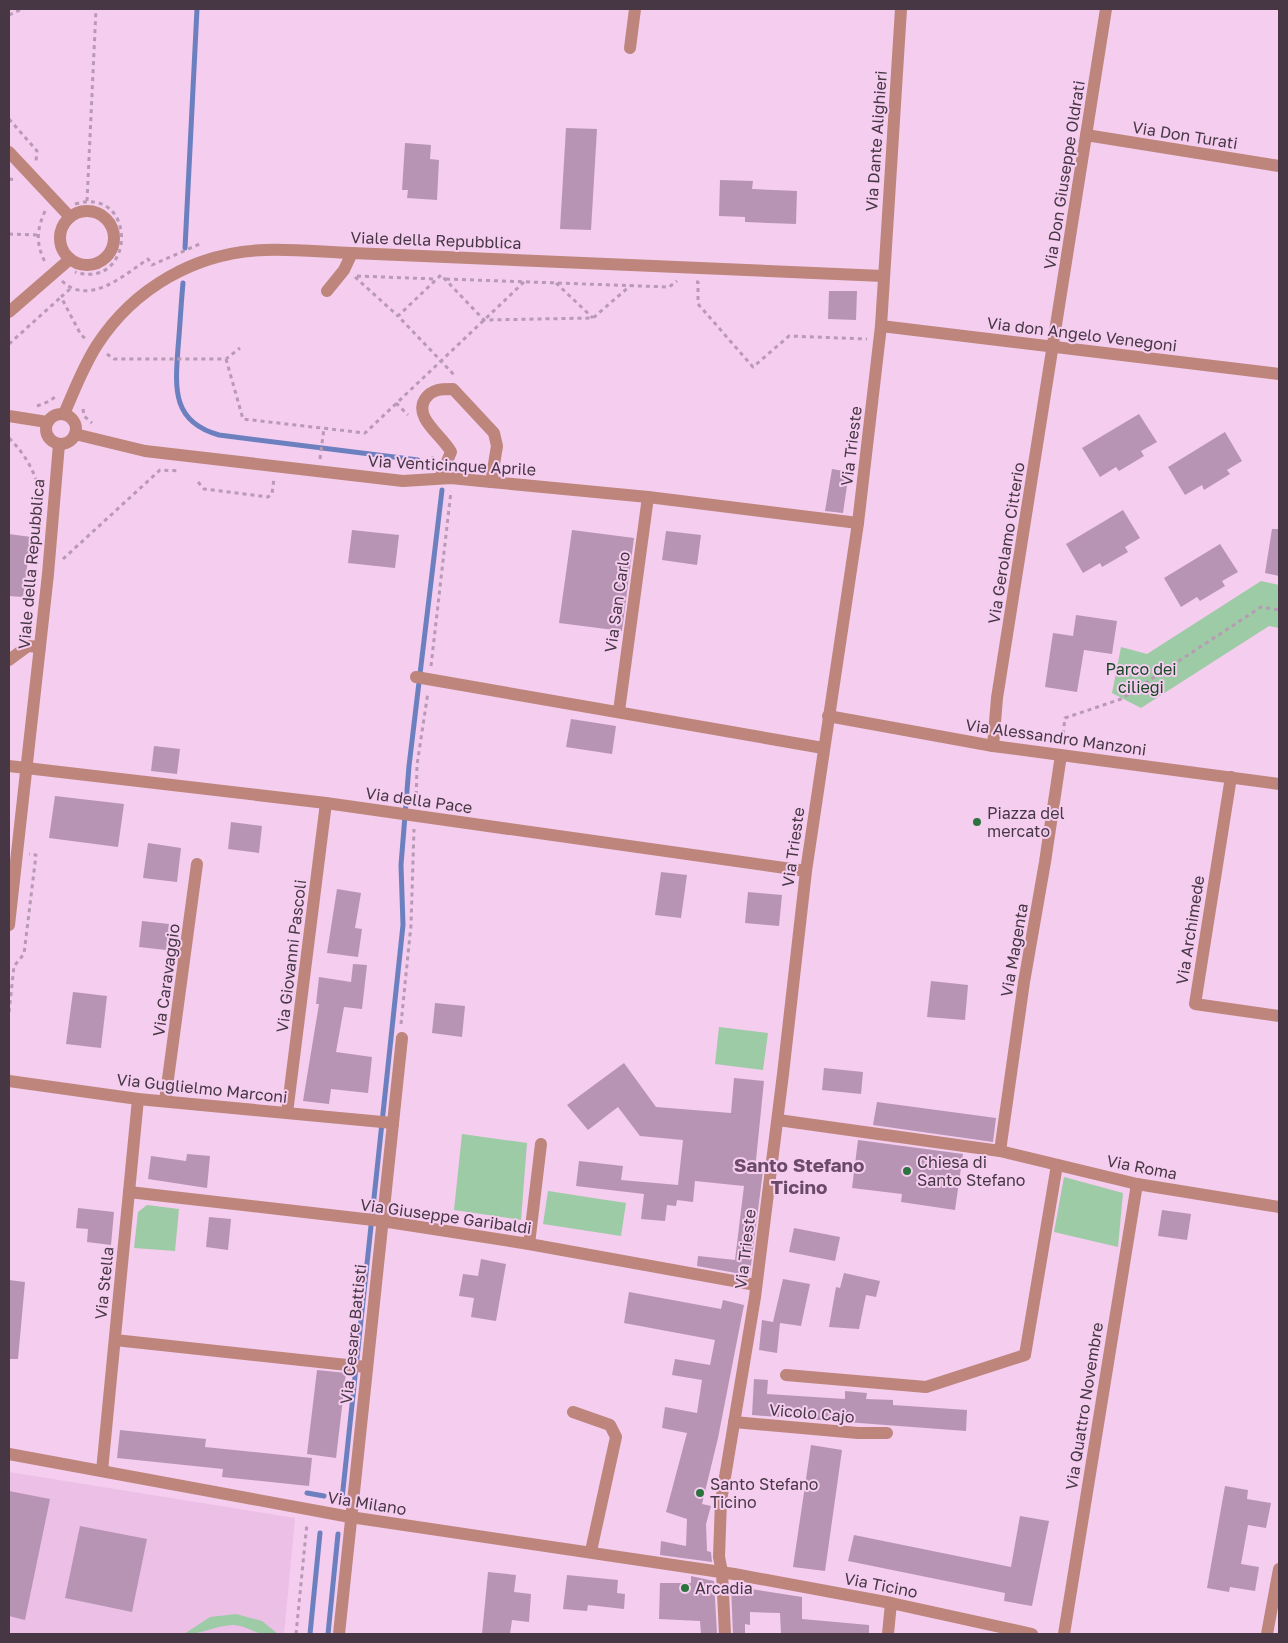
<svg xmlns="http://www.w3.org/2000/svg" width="1288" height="1643" font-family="'Golos Text',sans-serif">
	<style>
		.built { fill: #ecbfe6 }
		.green { fill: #9dcba5 }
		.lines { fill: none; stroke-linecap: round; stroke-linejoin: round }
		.stream { stroke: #6c80bf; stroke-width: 5 }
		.building { fill: #b894b4 }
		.path { stroke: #b99ab5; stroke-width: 3; stroke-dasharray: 4 4; stroke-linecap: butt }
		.minor { stroke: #bd857b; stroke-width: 12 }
		.poi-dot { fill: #2b733f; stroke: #f4cdef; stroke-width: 2 }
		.labels { text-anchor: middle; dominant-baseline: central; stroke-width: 4; stroke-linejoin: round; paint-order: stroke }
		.street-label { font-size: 16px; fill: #473745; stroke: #f4cdef }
		.park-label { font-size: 16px; fill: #174624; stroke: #f4cdef }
		.poi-label { font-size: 16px; fill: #473745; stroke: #f4cdef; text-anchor: start }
		.quarter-label { font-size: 19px; font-weight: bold; fill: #6b4a67; stroke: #f4cdef }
	</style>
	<rect width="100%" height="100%" fill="#f4cdef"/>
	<polygon class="built" points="9,1472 295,1518 284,1634 9,1634"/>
	<g class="green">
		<polygon points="1261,581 1279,585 1279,628 1269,626 1141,708 1112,693 1121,647 1147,654"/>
		<polygon points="719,1027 768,1033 763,1070 715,1064"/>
		<polygon points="462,1134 527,1143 521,1220 454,1210"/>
		<polygon points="1064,1177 1123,1193 1118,1247 1054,1232"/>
		<polygon points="548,1191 626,1203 621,1236 543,1224"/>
		<polygon points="147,1205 179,1209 175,1251 134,1248 138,1212"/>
		<path d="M236,1614L262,1621L278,1634C273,1634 267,1635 262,1634C253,1632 244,1625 233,1625C213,1626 204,1634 184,1634L210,1617Z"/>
	</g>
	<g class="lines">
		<g class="stream">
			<polyline points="185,248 197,9"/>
			<path d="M183,283C181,304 180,326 178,348C175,389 172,422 219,435L418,460"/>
			<polyline points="307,1493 324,1496"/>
			<polyline points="342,1499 403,925 401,865 409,766 442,490"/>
			<polyline points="310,1634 320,1533"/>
			<polyline points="328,1634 338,1534"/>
		</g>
	</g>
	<g class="building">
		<polygon points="566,128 597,129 591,230 560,229"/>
		<polygon points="405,143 431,145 430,159 439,160 437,200 407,198 408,190 402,190"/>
		<polygon points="720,180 753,181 752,189 797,191 796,224 745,222 745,217 719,216"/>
		<polygon points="829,291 857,291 856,320 828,319"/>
		<polygon points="1139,414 1157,442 1141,451 1144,456 1119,471 1116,467 1100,477 1082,448"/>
		<polygon points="1225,432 1242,461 1227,470 1230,474 1204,490 1202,485 1185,495 1168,467"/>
		<polygon points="832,469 849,472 843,513 825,511"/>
		<polygon points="1123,510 1140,538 1125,547 1128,552 1102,567 1100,563 1083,573 1066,544"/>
		<polygon points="1272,529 1279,529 1279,576 1265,573"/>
		<polygon points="352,530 399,535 395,568 348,563"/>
		<polygon points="572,530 634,538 622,631 559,623"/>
		<polygon points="666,531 701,535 697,565 662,560"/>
		<polygon points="9,534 31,537 23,597 9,596"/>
		<polygon points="1220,544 1238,572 1222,581 1225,586 1200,601 1197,597 1181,607 1164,578"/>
		<polygon points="1076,615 1117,621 1112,654 1084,650 1077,692 1045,687 1053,633 1073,636"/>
		<polygon points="571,719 616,726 612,754 566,747"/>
		<polygon points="154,746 180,749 177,774 151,771"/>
		<polygon points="55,796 124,804 118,847 49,838"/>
		<polygon points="231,822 262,826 259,853 228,849"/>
		<polygon points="148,843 181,848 177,882 143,878"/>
		<polygon points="661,872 687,875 681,918 655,915"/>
		<polygon points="337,889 361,893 355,928 362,929 358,957 327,953"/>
		<polygon points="748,892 782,895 779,926 745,923"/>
		<polygon points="142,921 169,924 166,950 139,947"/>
		<polygon points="353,964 367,965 362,1009 344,1007 336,1052 372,1057 368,1093 331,1089 329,1104 303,1101 319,1004 316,1004 319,977 351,982"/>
		<polygon points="931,981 968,985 965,1020 927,1017"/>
		<polygon points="73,992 107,996 101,1048 66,1044"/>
		<polygon points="435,1003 465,1006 462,1037 432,1033"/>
		<polygon points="624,1063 656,1107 731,1113 734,1078 764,1081 755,1170 763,1171 750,1273 747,1275 697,1266 698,1256 735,1260 744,1186 695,1181 693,1202 677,1200 676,1206 667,1205 665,1221 641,1219 644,1194 576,1186 579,1161 623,1166 621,1180 678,1185 683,1140 640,1136 618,1107 588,1130 567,1105"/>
		<polygon points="824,1068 863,1072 861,1094 822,1090"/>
		<polygon points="877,1102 996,1118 993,1142 873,1125"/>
		<polygon points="858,1140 963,1154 955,1210 901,1202 902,1194 852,1188"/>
		<polygon points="187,1154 210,1156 207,1188 148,1179 151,1156 186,1161"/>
		<polygon points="78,1208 114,1212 111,1245 87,1242 88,1229 76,1228"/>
		<polygon points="1162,1210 1191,1214 1187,1240 1158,1236"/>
		<polygon points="209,1217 231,1219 228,1250 206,1247"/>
		<polygon points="794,1228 840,1237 835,1261 789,1252"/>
		<polygon points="481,1259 506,1264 496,1321 471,1317 474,1298 459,1296 463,1274 478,1276"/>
		<polygon points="844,1273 880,1281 876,1297 866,1295 859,1329 829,1327 836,1287 840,1288"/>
		<polygon points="783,1279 810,1284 801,1326 780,1323 777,1353 759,1350 762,1320 773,1322"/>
		<polygon points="9,1280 25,1282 18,1359 9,1359"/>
		<polygon points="629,1292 721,1309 723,1300 744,1305 718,1438 702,1504 711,1506 706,1524 707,1551 711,1552 712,1562 660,1555 661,1541 686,1546 687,1519 666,1512 687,1433 662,1428 665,1407 697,1413 702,1380 672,1375 675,1359 710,1365 715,1340 624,1323"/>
		<polygon points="317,1370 346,1373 336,1458 307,1454"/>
		<polygon points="754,1379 768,1380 767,1394 845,1399 845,1391 867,1393 866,1399 893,1400 893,1405 967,1410 966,1431 752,1415"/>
		<polygon points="120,1430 206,1439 205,1447 312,1458 309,1486 222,1477 223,1469 117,1458"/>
		<polygon points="811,1445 842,1450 825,1571 793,1567"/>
		<polygon points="1225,1486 1248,1490 1247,1499 1271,1503 1266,1528 1248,1525 1241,1564 1259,1567 1255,1591 1230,1587 1229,1592 1207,1588"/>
		<polygon points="9,1491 50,1499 25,1620 9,1616"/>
		<polygon points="1020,1516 1049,1521 1032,1606 1004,1601 1005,1593 848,1561 854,1535 1011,1567"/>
		<polygon points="80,1526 147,1539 132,1612 65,1598"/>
		<polygon points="488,1572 516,1575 514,1592 531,1594 529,1622 512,1620 510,1634 482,1634"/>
		<polygon points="567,1575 618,1580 617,1593 625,1594 624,1609 588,1605 587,1611 563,1609"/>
		<polygon points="691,1576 714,1581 717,1634 701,1634 700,1621 659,1619 660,1583 691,1583"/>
		<polygon points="731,1586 802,1597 802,1619 869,1625 869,1634 781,1634 780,1613 750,1612 750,1625 745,1624 745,1634 733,1634"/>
	</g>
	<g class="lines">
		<g class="path">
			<polyline points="9,15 22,9"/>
			<polyline points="9,119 37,151 36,161"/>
			<polyline points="9,179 17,180"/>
			<polyline points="87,201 96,9"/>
			<path d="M75,204C138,185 136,291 75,272"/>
			<path d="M45,211C36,231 36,245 46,264"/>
			<polyline points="9,234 37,235"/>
			<polyline points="357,276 435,279"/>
			<polyline points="355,277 398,316"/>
			<polyline points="446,279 669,287 677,281"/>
			<path d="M62,281C89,307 124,275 148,259L152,265L202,243"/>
			<polyline points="524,282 441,361 398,316 441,275 484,320 593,318 630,286"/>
			<polyline points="696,282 698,282 698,304 753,367 789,336 867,339"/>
			<polyline points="556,283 593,318"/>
			<polyline points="70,289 61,297 81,335 86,339"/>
			<polyline points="9,344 61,297"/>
			<polyline points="107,354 114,359 226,359 240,348"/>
			<polyline points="226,359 243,419 365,433 441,361 455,376"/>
			<polyline points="396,403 408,415"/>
			<polyline points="37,406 50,401 56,396"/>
			<polyline points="83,409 84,416 92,423"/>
			<path d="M9,438C25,454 34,470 40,492"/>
			<polyline points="320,459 324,428"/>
			<polyline points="418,466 434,457"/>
			<polyline points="198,482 204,489 268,497 272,494 274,478"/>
			<polyline points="63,559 160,470 180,471"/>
			<polyline points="431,666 451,491"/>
			<polyline points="1062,742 1065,718 1121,699 1261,607 1279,610"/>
			<polyline points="416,803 417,765 428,692"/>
			<polyline points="9,1012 14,966 24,954 36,855 29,854"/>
			<polyline points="401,1024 411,925 414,829"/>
			<polyline points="296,1634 307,1523"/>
		</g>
		<g class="minor">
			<polyline points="630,48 635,9"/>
			<polyline points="1086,135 1279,166"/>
			<polyline points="9,152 70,217"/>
			<circle cx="87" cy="238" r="27"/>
			<polyline points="327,291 344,270 352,253"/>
			<polyline points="9,312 70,259"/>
			<polyline points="881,326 1279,374"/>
			<circle cx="61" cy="429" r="15"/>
			<path d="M64,414C74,391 83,367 97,345C134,288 196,252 265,250C294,249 323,252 352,253L883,276"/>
			<polyline points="9,416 47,422"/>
			<polyline points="75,434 145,451 403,481 451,478 491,482 648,497 858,523"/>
			<path d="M440,478L451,452C443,436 413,418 425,399C432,389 441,389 453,389L494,433L497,446L491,482"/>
			<polyline points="9,660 28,646 40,647"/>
			<polyline points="416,677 823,748"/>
			<polyline points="619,711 648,497"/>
			<polyline points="828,716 993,746 1279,784"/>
			<polyline points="993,746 997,698 1106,9"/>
			<polyline points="9,766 326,803 806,871"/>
			<polyline points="1231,777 1195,1004 1279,1016"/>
			<polyline points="9,925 48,574 59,444"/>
			<polyline points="9,1081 138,1099 393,1123"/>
			<polyline points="165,1101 197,864"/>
			<polyline points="287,1113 326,803"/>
			<polyline points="778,1120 1000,1151 1137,1184 1279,1207"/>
			<polyline points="1000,1151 1024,982 1045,862 1061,755"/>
			<polyline points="129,1192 382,1221 529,1244 756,1285"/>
			<polyline points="529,1244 541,1144"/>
			<polyline points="115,1340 366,1367"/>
			<polyline points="786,1375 926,1387 1025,1355 1057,1165"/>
			<polyline points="573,1412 610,1425 616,1437 591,1551"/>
			<polyline points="734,1422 858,1433 887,1433"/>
			<polyline points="9,1454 350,1517 734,1574 891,1603 1032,1634"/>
			<polyline points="102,1471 138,1099"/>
			<polyline points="339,1634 402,1038"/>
			<polyline points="725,1634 722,1572 719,1557 721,1501 755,1297 783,1074 806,871 858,523 881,326 901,9"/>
			<polyline points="888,1634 891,1603"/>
			<polyline points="1064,1634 1137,1184"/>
			<polyline points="1267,1634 1279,1569"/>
		</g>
	</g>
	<g class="poi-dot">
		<circle cx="977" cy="822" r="5"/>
		<circle cx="907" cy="1171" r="5"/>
		<circle cx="700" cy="1493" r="5"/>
		<circle cx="685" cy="1588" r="5"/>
	</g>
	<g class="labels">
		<g class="street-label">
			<text transform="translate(1185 135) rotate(9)">Via Don Turati</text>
			<text transform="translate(876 141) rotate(-86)">Via Dante Alighieri</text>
			<text transform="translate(1064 175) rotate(-81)">Via Don Giuseppe Oldrati</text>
			<text transform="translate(436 240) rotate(2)">Viale della Repubblica</text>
			<text transform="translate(1082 334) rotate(7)">Via don Angelo Venegoni</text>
			<text transform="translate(851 446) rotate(-83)">Via Trieste</text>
			<text transform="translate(452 465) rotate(3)">Via Venticinque Aprile</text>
			<text transform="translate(1006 543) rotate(-81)">Via Gerolamo Citterio</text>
			<text transform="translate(31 564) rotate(-85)">Viale della Repubblica</text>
			<text transform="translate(617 602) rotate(-82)">Via San Carlo</text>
			<text transform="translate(1056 737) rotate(8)">Via Alessandro Manzoni</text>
			<text transform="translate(419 800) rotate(8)">Via della Pace</text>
			<text transform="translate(793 847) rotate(-82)">Via Trieste</text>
			<text transform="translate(1190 930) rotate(-81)">Via Archimede</text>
			<text transform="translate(1014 950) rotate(-80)">Via Magenta</text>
			<text transform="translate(291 956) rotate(-83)">Via Giovanni Pascoli</text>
			<text transform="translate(166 980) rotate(-82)">Via Caravaggio</text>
			<text transform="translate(202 1088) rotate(6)">Via Guglielmo Marconi</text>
			<text transform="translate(1142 1167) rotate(11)">Via Roma</text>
			<text transform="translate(446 1216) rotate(8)">Via Giuseppe Garibaldi</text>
			<text transform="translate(745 1249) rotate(-83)">Via Trieste</text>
			<text transform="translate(104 1283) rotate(-84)">Via Stella</text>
			<text transform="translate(353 1334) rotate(-84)">Via Cesare Battisti</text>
			<text transform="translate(1084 1406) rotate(-81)">Via Quattro Novembre</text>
			<text transform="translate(812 1413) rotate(5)">Vicolo Cajo</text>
			<text transform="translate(367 1503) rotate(9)">Via Milano</text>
			<text transform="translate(881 1585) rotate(11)">Via Ticino</text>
		</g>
		<g class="park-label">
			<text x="1141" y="669">Parco dei<tspan x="1141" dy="18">ciliegi</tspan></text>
		</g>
		<g class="poi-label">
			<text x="987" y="813">Piazza del<tspan x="987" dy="18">mercato</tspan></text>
			<text x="917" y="1162">Chiesa di<tspan x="917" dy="18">Santo Stefano</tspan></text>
			<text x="710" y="1484">Santo Stefano<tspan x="710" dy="18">Ticino</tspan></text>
			<text x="695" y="1588">Arcadia</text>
		</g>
		<g class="quarter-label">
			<text x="799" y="1164">Santo Stefano<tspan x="799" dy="22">Ticino</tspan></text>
		</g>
	</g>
	<rect width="1288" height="1643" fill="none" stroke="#473745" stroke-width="20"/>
</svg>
